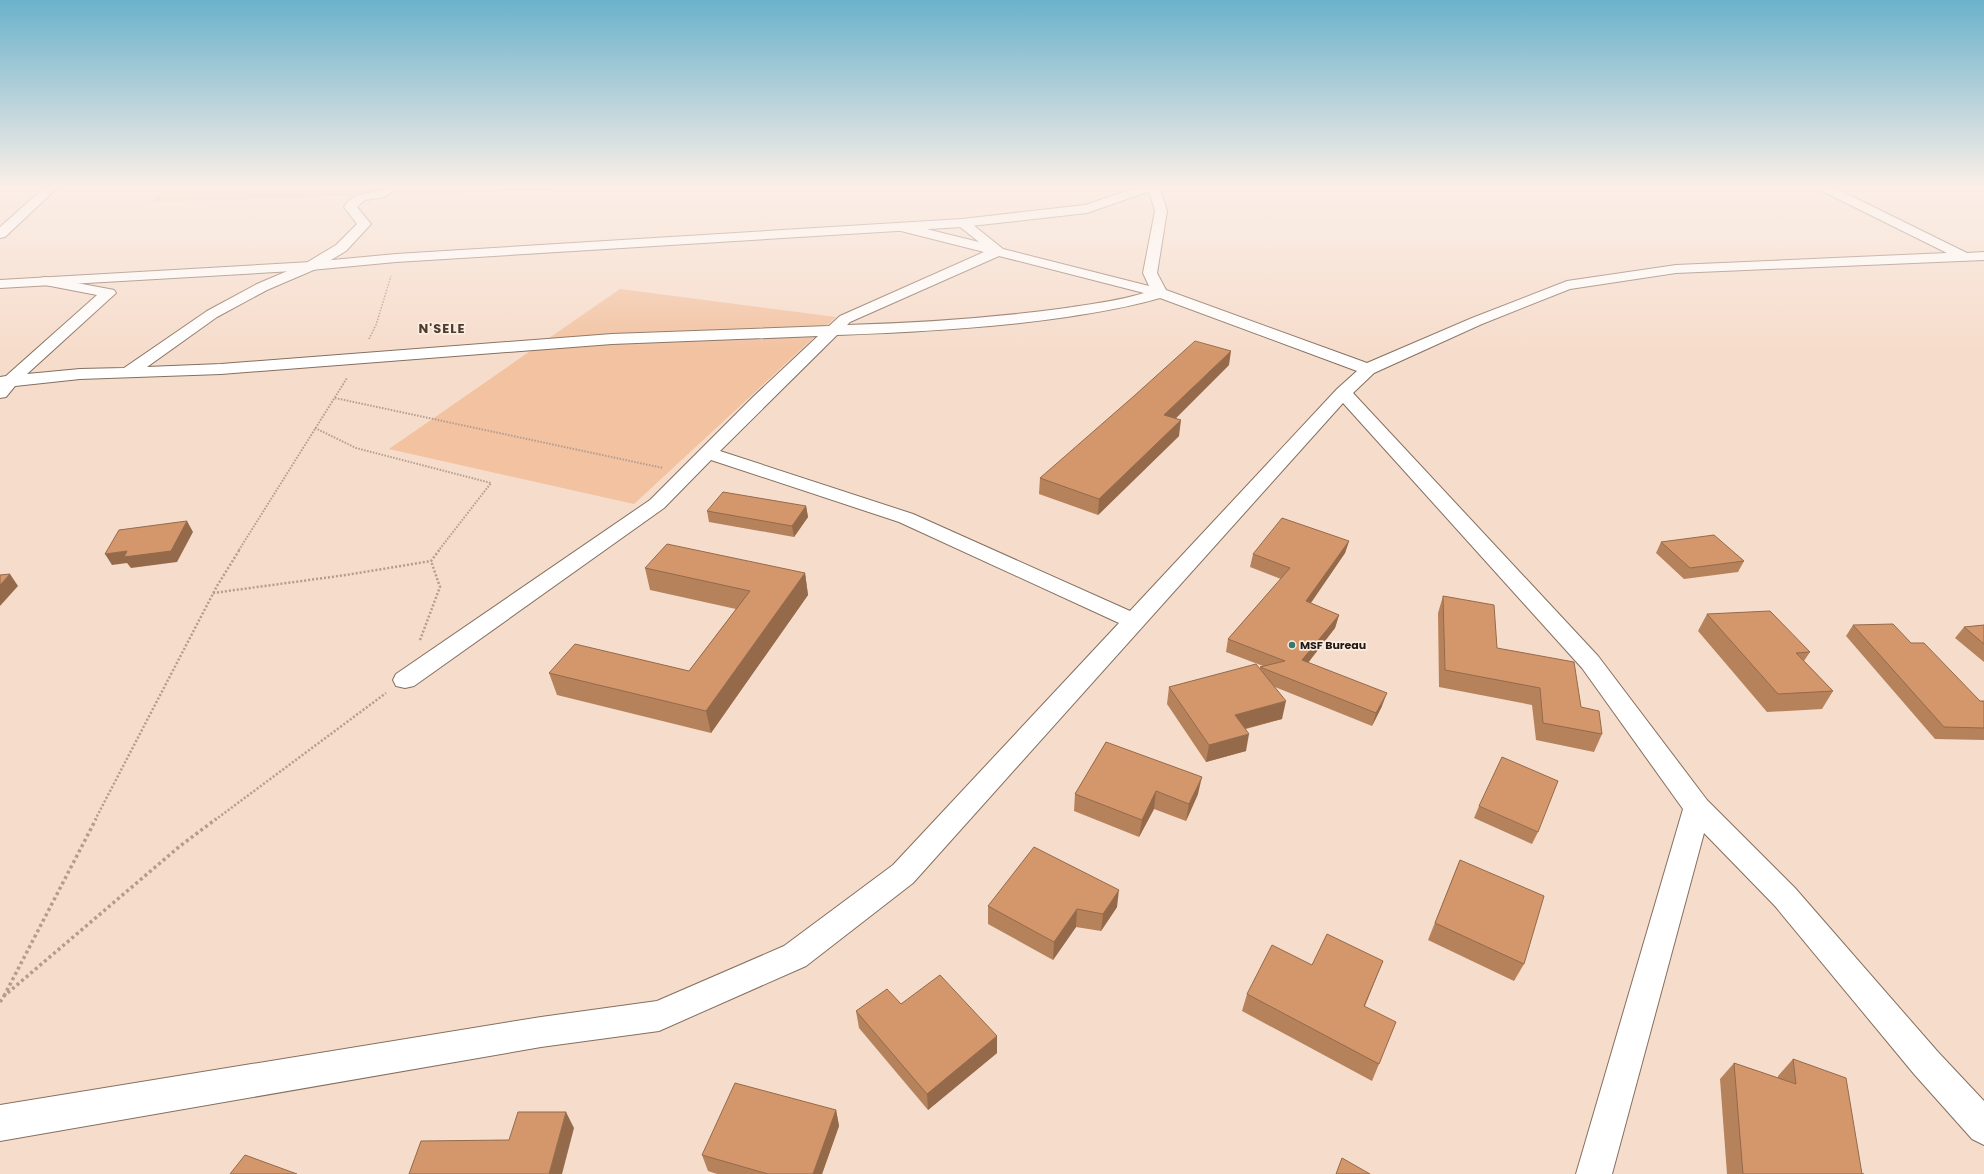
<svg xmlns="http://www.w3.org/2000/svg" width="1984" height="1174" font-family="Poppins,sans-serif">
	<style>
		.green { fill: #f2c2a1 }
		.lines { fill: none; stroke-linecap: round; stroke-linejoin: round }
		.street-casing { stroke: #856f5f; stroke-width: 2 }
		.primary-casing { stroke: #856f5f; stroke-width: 2 }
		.path-far3 { stroke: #b29d90; stroke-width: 1.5; stroke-dasharray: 1.5 1.5; stroke-linecap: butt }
		.path-far2 { stroke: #b29d90; stroke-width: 2; stroke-dasharray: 1.5 1.5; stroke-linecap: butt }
		.path-far1 { stroke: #b29d90; stroke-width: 2.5; stroke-dasharray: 2 2; stroke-linecap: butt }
		.path { stroke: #b29d90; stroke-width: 3.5; stroke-dasharray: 3 3; stroke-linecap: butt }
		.street { fill: #fff; fill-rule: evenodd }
		.primary { fill: #fff; fill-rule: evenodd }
		.wall { fill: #b6825c }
		.shaded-wall { fill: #946a4b }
		.building { fill: #d4976b; stroke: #946a4b }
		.poi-dot { fill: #377b6f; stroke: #fbece1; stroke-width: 1.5 }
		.labels { text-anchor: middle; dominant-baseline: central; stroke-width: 3.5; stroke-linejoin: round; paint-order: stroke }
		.poi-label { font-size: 11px; font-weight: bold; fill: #221913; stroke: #fbece1; text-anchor: start }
		.far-district-label { font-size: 13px; font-weight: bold; letter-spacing: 1px; fill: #4f3b2d; stroke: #fbece1 }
	</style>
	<rect width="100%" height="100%" fill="#f6dccb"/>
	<g class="green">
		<polygon points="169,188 594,188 150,202"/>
		<polygon points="620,289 836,317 634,504 389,449"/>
	</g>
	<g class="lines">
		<defs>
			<g id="street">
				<polygon points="44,188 57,188 5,237 0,238 0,227"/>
				<path d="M383,188H397L385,197L365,200L357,207L371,224L346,251L316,269L267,290L217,317L147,367L221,364L612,334L829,326L840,316L984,252L897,230L895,227L897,224L902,223L979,242L955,223L957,220H967L1003,249L1149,286L1143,273L1155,211L1148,188H1160L1167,211L1157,273L1166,290L1367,363L1472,318L1567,281L1676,265L1947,253L1822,191L1820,188H1835L1967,253L1984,252V260L1676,273L1570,289L1482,324L1374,373L1353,393L1598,656L1707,800L1795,888L1938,1052L1984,1101V1145L1972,1139L1914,1074L1775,906L1704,833L1612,1174H1576L1683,809L1582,668L1343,403L913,883L806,966L659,1031L541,1047L0,1141V1105L541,1017L657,1001L784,946L893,865L1119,623L899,522L711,460L664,508L414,686L405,688L396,686L393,680L396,674L650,500L753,397L818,336L612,344L221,374L80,379L15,386L6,397L0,398V377L6,376L97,295L40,284L38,281L40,278L45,277L109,289L114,290L116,293L27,374L80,369L124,368L207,311L257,284L306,263L336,245L357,224L344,207C356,189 367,197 383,188ZM999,256L1144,293C1118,301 1092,304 1066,308C993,318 920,323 847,325L850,322ZM1160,298L1357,371L1337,389L1130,611L913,514L720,451L837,335C914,332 991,328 1067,317C1099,312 1129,307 1160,298Z"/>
			</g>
			<polygon id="primary" points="1135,188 1152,188 1150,191 1087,213 962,227 396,262 311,270 0,288 0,280 311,262 396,254 962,219 1085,205"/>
		</defs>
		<use href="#street" class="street-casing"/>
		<use href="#primary" class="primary-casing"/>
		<polyline class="path-far3" points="369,339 376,325 391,276"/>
		<g class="path-far2">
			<polyline points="335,398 663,468"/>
			<polyline points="315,428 356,448 491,483 439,550"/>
			<polyline points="239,550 347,378"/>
		</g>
		<g class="path-far1">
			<polyline points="213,593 346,575 431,561 440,549"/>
			<polyline points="420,640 440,587 431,561"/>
			<polyline points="95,820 217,586 240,549"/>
			<polyline points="215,820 386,693"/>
		</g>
		<g class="path">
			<polyline points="4,996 96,819"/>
			<polyline points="0,1002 4,996 180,846 216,819"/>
		</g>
		<use href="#street" class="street"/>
		<use href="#primary" class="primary"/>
	</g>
	<g class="wall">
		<polygon points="1229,365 1175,419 1179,436 1098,515 1039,494 1040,478"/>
		<polygon points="806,506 808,517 794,537 709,522 707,511"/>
		<polygon points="1349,541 1345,553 1311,603 1339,615 1335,628 1308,663 1382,706 1372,726 1275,687 1282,719 1246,729 1246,751 1206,762 1167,704 1169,687 1260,669 1260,667 1263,666 1226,652 1228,639 1281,579 1250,567 1253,554"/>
		<polygon points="1661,542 1744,561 1738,572 1684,579 1656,553"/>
		<polygon points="645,568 805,573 808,595 711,733 557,695 549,673 689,671 736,609 650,590"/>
		<polygon points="1443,596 1497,648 1581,707 1602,734 1594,752 1536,740 1532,705 1439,687 1438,613"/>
		<polygon points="1707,614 1810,652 1804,661 1833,691 1822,709 1767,712 1698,631"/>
		<polygon points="1853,625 1911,643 1980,701 1984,701 1984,740 1935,739 1846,636"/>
		<polygon points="1984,625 1984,662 1955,638 1964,627"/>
		<polygon points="1106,742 1198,794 1186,821 1154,809 1139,837 1074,811 1075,794"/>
		<polygon points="1479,806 1538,832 1532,844 1474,818"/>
		<polygon points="1460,860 1524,964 1514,981 1428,940"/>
		<polygon points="988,906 1117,907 1101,931 1076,927 1053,960 988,924"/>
		<polygon points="1383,961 1365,1006 1379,1064 1372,1081 1242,1011 1247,994 1312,965"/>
		<polygon points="901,1004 997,1036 997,1053 928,1110 859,1028 856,1011"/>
		<polygon points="1793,1059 1862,1174 1864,1174 1727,1174 1720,1079 1734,1063 1778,1078 1778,1076"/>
		<polygon points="836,1110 839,1126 822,1174 717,1174 708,1171 702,1155"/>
	</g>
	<g class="shaded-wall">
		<polygon points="1231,351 1229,365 1163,431 1164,415"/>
		<polygon points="1181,420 1179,436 1098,515 1099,499"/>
		<polygon points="806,506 808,517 794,537 792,526"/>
		<polygon points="187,521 193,532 177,562 131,568 127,563 112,565 105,554 127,551"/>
		<polygon points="1349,541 1345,553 1303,614 1306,601"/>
		<polygon points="805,573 808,595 711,733 706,711"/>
		<polygon points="10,574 18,586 0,606 0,585"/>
		<polygon points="1339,615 1335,628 1299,674 1302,660"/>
		<polygon points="1387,693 1382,706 1372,726 1376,713"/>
		<polygon points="1286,701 1282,719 1232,732 1235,715"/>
		<polygon points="1249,734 1246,751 1206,762 1209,745"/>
		<polygon points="1202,777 1198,794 1186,821 1189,804"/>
		<polygon points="1156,791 1154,809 1139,837 1142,820"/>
		<polygon points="1119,890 1117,907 1101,931 1103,914"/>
		<polygon points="1077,909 1076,927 1053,960 1054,942"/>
		<polygon points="997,1036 997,1053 928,1110 927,1094"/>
		<polygon points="836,1110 839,1126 822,1174 813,1174"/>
		<polygon points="566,1112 574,1128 562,1174 549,1174"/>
	</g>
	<g class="building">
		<polygon points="1195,341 1231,351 1164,415 1181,420 1099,499 1040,478 1134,396"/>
		<polygon points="723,492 806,506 792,526 707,511"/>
		<polygon points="1282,518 1349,541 1306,601 1339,615 1302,660 1387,693 1376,713 1260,667 1285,661 1228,639 1290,568 1253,554"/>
		<polygon points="187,521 171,551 124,557 127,551 105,554 119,530"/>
		<polygon points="1714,535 1744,561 1690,568 1661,542"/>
		<polygon points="667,544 805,573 706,711 549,673 575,644 689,671 750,591 645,568"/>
		<polygon points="10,574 0,585 0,575"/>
		<polygon points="1443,596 1494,605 1497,648 1574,662 1581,707 1599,711 1602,734 1543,723 1540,688 1445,670"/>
		<polygon points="1770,611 1810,652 1796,653 1833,691 1778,694 1707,614"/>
		<polygon points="1893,624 1911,643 1924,643 1980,701 1984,701 1984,728 1944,727 1853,625"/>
		<polygon points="1984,625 1984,644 1964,627"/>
		<polygon points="1256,664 1286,701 1235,715 1249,734 1209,745 1169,687"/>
		<polygon points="1106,742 1202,777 1189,804 1156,791 1142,820 1075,794"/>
		<polygon points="1502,757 1558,781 1538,832 1479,806"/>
		<polygon points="1034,847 1119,890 1103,914 1077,909 1054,942 988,906"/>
		<polygon points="1460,860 1544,896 1524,964 1435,923"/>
		<polygon points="1327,934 1383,961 1364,1006 1396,1022 1379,1064 1247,994 1272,945 1312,965"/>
		<polygon points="940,975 997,1036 927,1094 856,1011 887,989 901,1004"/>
		<polygon points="1793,1059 1846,1078 1862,1174 1864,1174 1743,1174 1734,1063 1796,1084"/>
		<polygon points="735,1083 836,1110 813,1174 768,1174 702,1155"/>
		<polygon points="518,1112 566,1112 549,1174 409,1174 421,1141 509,1140"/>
		<polygon points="245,1155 297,1174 230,1174"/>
		<polygon points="1342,1158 1370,1174 1336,1174"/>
	</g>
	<linearGradient id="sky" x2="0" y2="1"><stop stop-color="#6bb2cb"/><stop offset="0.53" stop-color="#fbefe8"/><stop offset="1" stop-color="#fbefe8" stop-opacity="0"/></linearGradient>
	<rect width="1984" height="352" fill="url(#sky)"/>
	<circle class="poi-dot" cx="1292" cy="645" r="4"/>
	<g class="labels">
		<g class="poi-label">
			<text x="1300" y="645">MSF Bureau</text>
		</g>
		<g class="far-district-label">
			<text x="442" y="328">N'SELE</text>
		</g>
	</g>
</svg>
